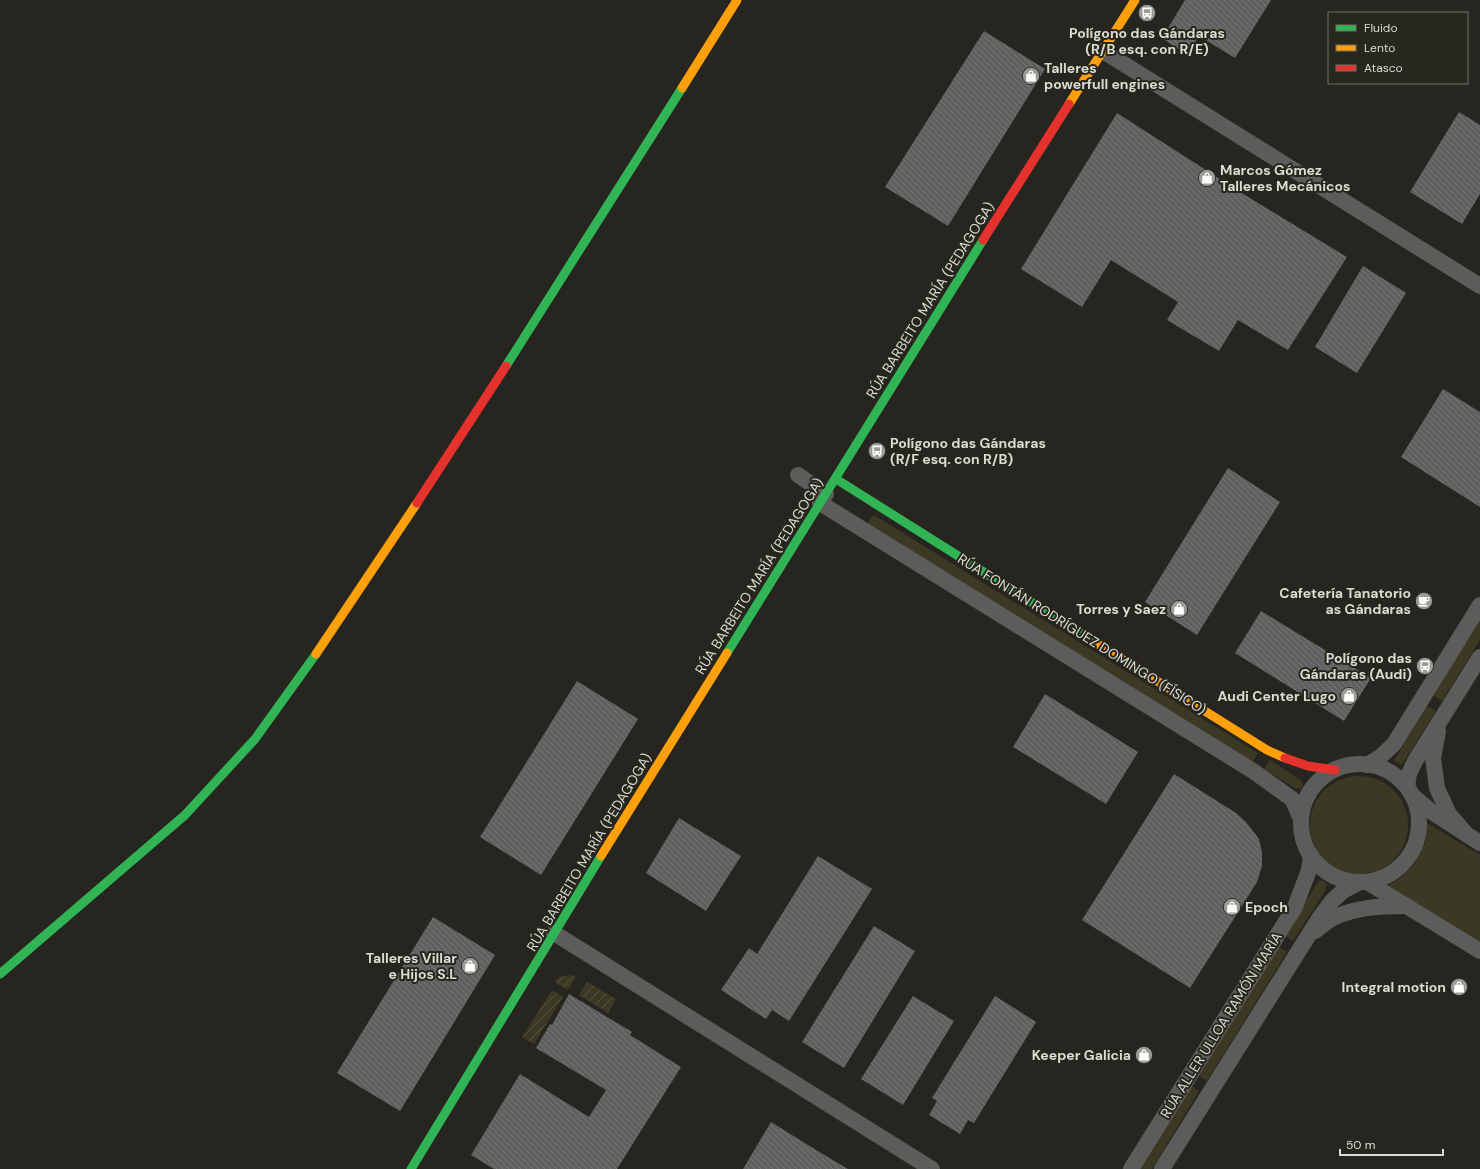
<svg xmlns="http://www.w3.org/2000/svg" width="1480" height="1169" font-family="'DM Sans',sans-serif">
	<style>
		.grass { fill: #3b3923 }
		.garden { fill: url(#garden-furrows) }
		.building { fill: url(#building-back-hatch) }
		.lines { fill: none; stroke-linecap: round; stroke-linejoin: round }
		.street { stroke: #5c5c5b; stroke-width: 16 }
		.fast { stroke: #30b455; stroke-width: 9 }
		.slow { stroke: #ff9f0a; stroke-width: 9 }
		.jam { stroke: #e5322d; stroke-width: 9 }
		.labels { text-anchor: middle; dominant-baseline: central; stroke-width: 4; stroke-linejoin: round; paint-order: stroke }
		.poi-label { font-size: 14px; font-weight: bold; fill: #dbdbd5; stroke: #28271e; text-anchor: end }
		.street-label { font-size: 14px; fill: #dbdbd5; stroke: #28271e }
	</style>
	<defs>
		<pattern id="garden-furrows" width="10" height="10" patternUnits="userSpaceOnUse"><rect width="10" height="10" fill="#3b3923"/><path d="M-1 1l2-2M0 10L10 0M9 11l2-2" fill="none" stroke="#575542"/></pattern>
		<pattern id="building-back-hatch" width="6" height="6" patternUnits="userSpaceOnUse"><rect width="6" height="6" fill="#606060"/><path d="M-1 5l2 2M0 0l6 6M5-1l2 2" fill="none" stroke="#767676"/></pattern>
	</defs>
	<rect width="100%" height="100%" fill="#262520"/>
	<g class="grass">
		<polygon points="874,515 1258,753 1252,762 867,523"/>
		<polygon points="1480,620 1480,640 1442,701 1433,695"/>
		<polygon points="1427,706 1436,711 1403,763 1401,765 1394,761"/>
		<polygon points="1270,760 1302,781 1303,784 1301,789 1295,788 1264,769"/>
		<circle cx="1359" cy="825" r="49"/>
		<polygon points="1427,823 1480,855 1480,942 1388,886 1399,879 1414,865 1425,843"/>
		<polygon points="1319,881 1324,881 1327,884 1325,891 1293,941 1284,936"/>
		<polygon points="1278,947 1287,952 1207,1081 1198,1075"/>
		<polygon points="1191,1086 1199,1091 1152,1169 1140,1169"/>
	</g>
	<g class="garden">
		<polygon points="571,975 576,977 568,990 555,982 559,977"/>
		<polygon points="587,982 616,999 608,1013 579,995"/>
		<polygon points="552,990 563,997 534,1044 522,1037"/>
	</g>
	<g class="building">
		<polygon points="1185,0 1271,0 1235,58 1199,36 1187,55 1162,38"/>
		<polygon points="984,31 1045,69 948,226 885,187"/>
		<polygon points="1459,112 1480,125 1480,194 1462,224 1410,192"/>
		<polygon points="1117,113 1245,195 1347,257 1288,350 1238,320 1219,351 1167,320 1178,302 1111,260 1082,307 1021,269"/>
		<polygon points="1363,266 1406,293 1357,373 1315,347"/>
		<polygon points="1443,389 1480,412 1480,507 1401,457"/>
		<polygon points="1228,468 1280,502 1197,635 1145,602"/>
		<polygon points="1261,611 1371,678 1344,721 1235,653"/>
		<polygon points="577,681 638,719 541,875 480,837"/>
		<polygon points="1045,694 1138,752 1106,804 1013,747"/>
		<polygon points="1174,774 1236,813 1246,822 1259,839 1262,852 1262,866 1257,882 1190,988 1082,920"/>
		<polygon points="679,818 741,856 706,911 646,873"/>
		<polygon points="818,856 872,889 789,1021 772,1010 766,1019 721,990 749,948 757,954"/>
		<polygon points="433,917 495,955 400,1111 337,1073"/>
		<polygon points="874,926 915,951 844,1068 802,1042"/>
		<polygon points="569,994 632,1032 630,1035 681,1067 617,1169 494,1169 471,1155 520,1074 589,1117 606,1090 536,1048 550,1024 552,1025"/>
		<polygon points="913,996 954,1021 903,1105 861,1079"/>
		<polygon points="995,996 1036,1022 974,1123 968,1120 960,1134 929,1115 937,1101 932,1098"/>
		<polygon points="771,1122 816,1150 848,1169 743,1169"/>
	</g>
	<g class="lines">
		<g class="street">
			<polyline points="1103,51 1480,286"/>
			<polyline points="798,475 826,494"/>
			<polyline points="820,503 1253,771 1292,799 1301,819"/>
			<polyline points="1438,731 1433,758 1437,788 1449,814 1466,834"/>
			<circle cx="1360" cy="823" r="59"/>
			<polyline points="1367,765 1380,757 1394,744 1480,605"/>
			<polyline points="1407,787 1409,774 1415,761 1480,657"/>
			<polyline points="1413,796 1432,812 1480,843"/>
			<polyline points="1367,882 1480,951"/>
			<path d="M1315,931C1321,927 1327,921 1333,918C1356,907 1381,906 1406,906"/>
			<polyline points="554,933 932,1169"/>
			<polyline points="1131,1169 1295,907 1309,870 1311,855"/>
			<polyline points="1162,1169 1320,917 1332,901 1343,891 1360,882"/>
		</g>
		<g class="fast">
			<polyline points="506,366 682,88"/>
			<polyline points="836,479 1098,644"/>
			<polyline points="727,653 983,240"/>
			<polyline points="0,974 185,815 255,739 316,654"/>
			<polyline points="411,1169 601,856"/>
		</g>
		<g class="slow">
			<polyline points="682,88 737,0"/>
			<polyline points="1069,104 1135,0"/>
			<polyline points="1098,644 1267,750 1285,758"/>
			<polyline points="316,654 417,503"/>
			<polyline points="601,856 727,653"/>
		</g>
		<g class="jam">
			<polyline points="983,240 1069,104"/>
			<polyline points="417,503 506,366"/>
			<polyline points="1285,758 1308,766 1335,770"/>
		</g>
	</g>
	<defs>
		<symbol id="bus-disc" viewBox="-11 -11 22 22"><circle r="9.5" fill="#9c9b96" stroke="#28271e"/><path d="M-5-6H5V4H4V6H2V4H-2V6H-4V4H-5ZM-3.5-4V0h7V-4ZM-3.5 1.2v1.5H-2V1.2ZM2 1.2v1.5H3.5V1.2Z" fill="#fff"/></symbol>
		<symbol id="shop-disc" viewBox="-11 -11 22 22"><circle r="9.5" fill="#9c9b96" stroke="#28271e"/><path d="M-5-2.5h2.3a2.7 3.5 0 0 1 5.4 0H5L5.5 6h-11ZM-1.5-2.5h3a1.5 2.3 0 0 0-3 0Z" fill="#fff"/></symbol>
		<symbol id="cafe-disc" viewBox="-11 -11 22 22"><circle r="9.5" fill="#9c9b96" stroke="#28271e"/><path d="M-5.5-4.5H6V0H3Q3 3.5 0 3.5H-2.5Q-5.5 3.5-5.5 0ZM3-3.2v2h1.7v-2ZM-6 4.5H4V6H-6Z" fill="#fff"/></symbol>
	</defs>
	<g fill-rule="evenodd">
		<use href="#bus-disc" x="1137" y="3" width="20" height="20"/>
		<use href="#shop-disc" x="1021" y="66" width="20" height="20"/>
		<use href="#shop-disc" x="1197" y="168" width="20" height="20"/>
		<use href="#bus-disc" x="867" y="441" width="20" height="20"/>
		<use href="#cafe-disc" x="1414" y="591" width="20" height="20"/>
		<use href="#shop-disc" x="1169" y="599" width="20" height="20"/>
		<use href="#bus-disc" x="1415" y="656" width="20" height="20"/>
		<use href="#shop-disc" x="1339" y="686" width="20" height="20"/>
		<use href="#shop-disc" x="1222" y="897" width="20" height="20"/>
		<use href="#shop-disc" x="460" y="956" width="20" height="20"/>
		<use href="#shop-disc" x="1449" y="977" width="20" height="20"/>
		<use href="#shop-disc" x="1134" y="1045" width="20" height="20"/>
	</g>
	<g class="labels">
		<g class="poi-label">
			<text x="1147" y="33" text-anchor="middle">Polígono das Gándaras<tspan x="1147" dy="16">(R/B esq. con R/E)</tspan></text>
			<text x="1044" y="68" text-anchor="start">Talleres<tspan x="1044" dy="16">powerfull engines</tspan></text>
			<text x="1220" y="170" text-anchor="start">Marcos Gómez<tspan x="1220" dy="16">Talleres Mecánicos</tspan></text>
			<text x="890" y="443" text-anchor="start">Polígono das Gándaras<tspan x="890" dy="16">(R/F esq. con R/B)</tspan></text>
			<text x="1411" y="593">Cafetería Tanatorio<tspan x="1411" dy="16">as Gándaras</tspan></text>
			<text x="1166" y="609">Torres y Saez</text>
			<text x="1412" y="658">Polígono das<tspan x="1412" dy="16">Gándaras (Audi)</tspan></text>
			<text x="1336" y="696">Audi Center Lugo</text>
			<text x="1245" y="907" text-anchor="start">Epoch</text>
			<text x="457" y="958">Talleres Villar<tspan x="457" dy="16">e Hijos S.L</tspan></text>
			<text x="1446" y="987">Integral motion</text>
			<text x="1131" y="1055">Keeper Galicia</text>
		</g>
		<g class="street-label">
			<text transform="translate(930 300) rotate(-58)">RÚA BARBEITO MARÍA (PEDAGOGA)</text>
			<text transform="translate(759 576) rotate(-58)">RÚA BARBEITO MARÍA (PEDAGOGA)</text>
			<text transform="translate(1082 634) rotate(32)">RÚA FONTÁN RODRÍGUEZ DOMINGO (FÍSICO)</text>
			<text transform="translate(589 852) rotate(-59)">RÚA BARBEITO MARÍA (PEDAGOGA)</text>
			<text transform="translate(1221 1025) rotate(-58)">RÚA ALLER ULLOA RAMÓN MARÍA</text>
		</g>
	</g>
	<rect x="1328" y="12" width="140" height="72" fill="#28271e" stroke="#706f67"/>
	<rect x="1336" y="25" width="20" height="6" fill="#30b455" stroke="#706f67"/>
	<text x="1364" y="32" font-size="12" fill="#dbdbd5">Fluido</text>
	<rect x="1336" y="45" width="20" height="6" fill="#ff9f0a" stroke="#706f67"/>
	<text x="1364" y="52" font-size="12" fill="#dbdbd5">Lento</text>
	<rect x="1336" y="65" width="20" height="6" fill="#e5322d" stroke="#706f67"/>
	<text x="1364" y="72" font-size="12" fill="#dbdbd5">Atasco</text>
	<path d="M1340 1149v6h103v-6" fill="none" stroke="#dbdbd5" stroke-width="2"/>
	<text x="1346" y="1149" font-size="12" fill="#dbdbd5" stroke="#28271e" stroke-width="3" paint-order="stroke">50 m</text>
</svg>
